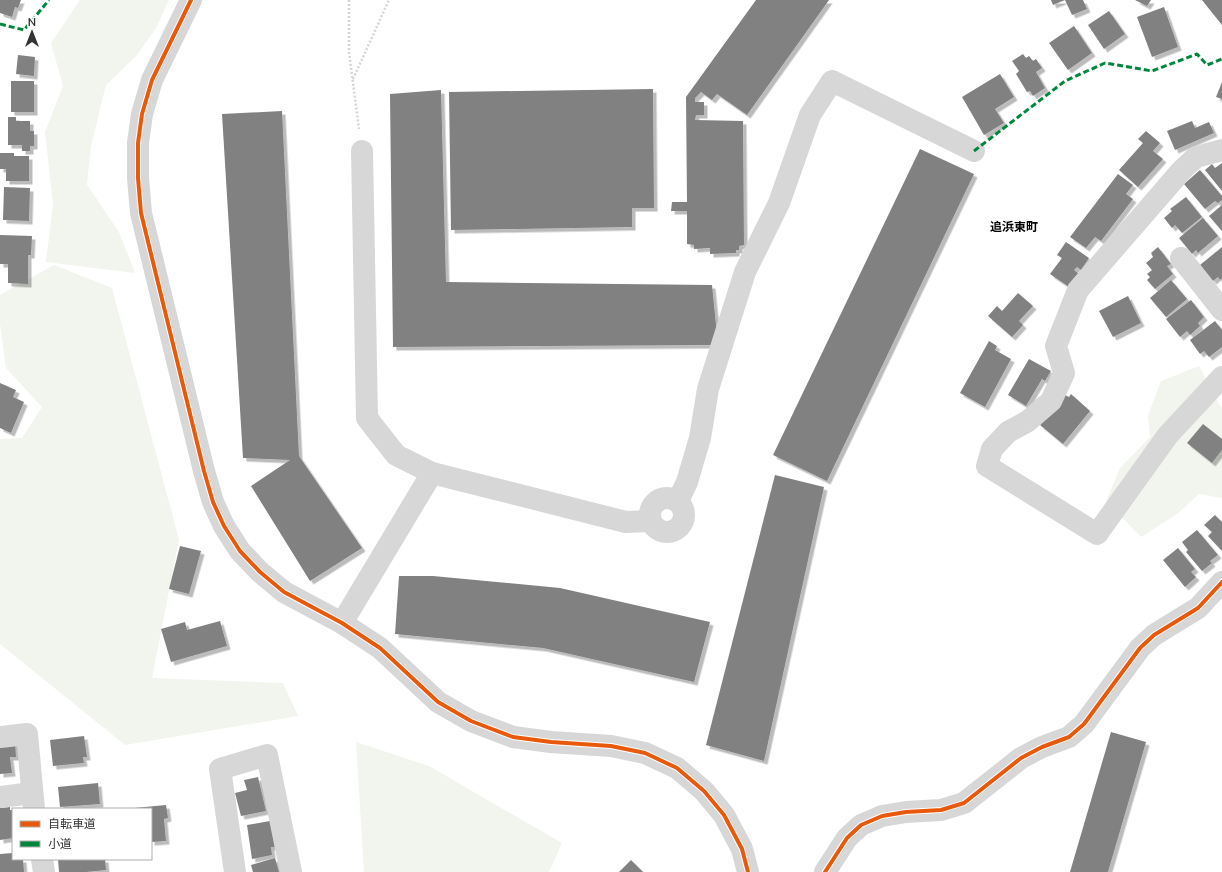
<svg xmlns="http://www.w3.org/2000/svg" width="1222" height="872" font-family="Mulish,'Noto Sans JP',sans-serif">
	<style>
		.green { fill: #f1f5ed }
		.building { fill: #818181; filter: url(#shadow) }
		.lines { fill: none; stroke-linecap: round; stroke-linejoin: round }
		.path { stroke: #d6d6d6; stroke-width: 2.5; stroke-dasharray: 2 2; stroke-linecap: butt }
		.minor { stroke: #d7d7d7; stroke-width: 22 }
		.quiet { stroke: #00873e; stroke-width: 3; stroke-dasharray: 6 3; stroke-linecap: butt }
		.cycleway-casing { stroke: #fff; stroke-width: 6 }
		.cycleway { stroke: #e8590c; stroke-width: 4 }
		.labels { text-anchor: middle; dominant-baseline: central; stroke-width: 4; stroke-linejoin: round; paint-order: stroke }
		.quarter-label { font-size: 12px; font-weight: bold; fill: #000; stroke: #fff }
	</style>
	<defs>
		<filter id="shadow"><feDropShadow dx="3.5" dy="3.5" stdDeviation="0" flood-color="#0004"/></filter>
	</defs>
	<rect width="100%" height="100%" fill="#fff"/>
	<g class="green">
		<polygon points="80,0 169,0 156,28 137,55 106,85 91,146 87,185 119,232 135,273 46,262 53,204 45,132 63,86 51,43"/>
		<polygon points="54,265 112,288 179,540 152,678 283,683 298,716 125,745 0,644 0,439 22,438 42,407 6,368 0,324 0,295"/>
		<polygon points="1199,366 1220,406 1222,407 1222,498 1199,494 1177,514 1141,537 1106,501 1120,468 1150,437 1148,416 1161,381"/>
		<polygon points="356,742 429,766 562,843 549,872 364,872"/>
	</g>
	<g class="building">
		<polygon points="0,0 21,0 18,8 15,7 12,17 0,13"/>
		<polygon points="756,0 829,0 747,115 717,94 712,100 701,92 695,98 695,102 704,102 704,115 696,115 695,120 743,121 744,245 739,246 739,250 736,250 736,253 710,254 710,248 694,249 694,245 687,244 687,211 671,211 672,202 687,202 686,97"/>
		<polygon points="1051,0 1065,0 1053,5"/>
		<polygon points="1065,0 1083,0 1087,9 1072,15"/>
		<polygon points="1135,0 1151,0 1147,6"/>
		<polygon points="1202,0 1222,0 1222,25"/>
		<polygon points="1164,7 1178,47 1152,57 1137,17"/>
		<polygon points="1109,11 1125,34 1104,49 1088,25"/>
		<polygon points="1074,26 1092,53 1068,70 1049,43"/>
		<polygon points="1023,54 1026,58 1029,56 1033,61 1036,59 1042,68 1036,72 1045,88 1033,96 1030,91 1027,92 1016,74 1019,71 1012,61"/>
		<polygon points="18,55 35,57 34,76 16,74"/>
		<polygon points="1000,74 1014,97 995,109 1004,123 984,135 962,97"/>
		<rect x="11" y="81" width="23" height="31"/>
		<polygon points="1222,82 1222,99 1216,97"/>
		<polygon points="653,89 654,208 632,208 632,227 451,230 449,92"/>
		<polygon points="441,90 446,282 712,285 718,345 393,347 390,94"/>
		<polygon points="282,111 299,456 362,548 310,581 251,486 290,460 243,458 222,114"/>
		<polygon points="8,117 16,117 16,121 30,121 30,131 34,131 34,146 30,146 30,151 22,151 22,145 8,145"/>
		<polygon points="1192,121 1195,128 1209,122 1214,133 1175,150 1167,131"/>
		<polygon points="1146,131 1160,143 1153,151 1163,159 1138,187 1119,170 1143,143 1138,139"/>
		<polygon points="920,149 974,174 827,481 773,455"/>
		<polygon points="0,153 14,153 14,156 29,156 29,181 6,181 6,169 0,169"/>
		<polygon points="1222,163 1222,191 1205,170 1212,164 1215,168"/>
		<polygon points="1200,170 1222,196 1222,200 1218,203 1215,201 1205,209 1184,184"/>
		<polygon points="1118,174 1133,185 1126,194 1133,199 1101,241 1095,237 1086,248 1070,237"/>
		<polygon points="4,187 30,188 29,221 3,220"/>
		<polygon points="1186,197 1202,217 1182,233 1175,225 1172,228 1164,218 1172,211 1170,209"/>
		<polygon points="1222,205 1222,231 1209,216"/>
		<polygon points="1203,218 1218,236 1198,253 1196,250 1192,254 1179,238"/>
		<polygon points="0,235 32,236 31,255 28,255 28,284 8,283 8,264 0,264"/>
		<polygon points="1066,242 1089,258 1081,270 1077,267 1074,270 1079,274 1069,287 1050,274 1062,258 1057,255"/>
		<polygon points="1158,247 1171,264 1167,266 1173,274 1155,289 1147,280 1150,277 1147,274 1152,270 1146,263 1153,257 1151,253"/>
		<polygon points="1222,247 1222,278 1220,280 1218,277 1213,281 1200,265"/>
		<polygon points="1171,280 1187,299 1166,317 1150,298"/>
		<polygon points="1018,293 1033,306 1019,321 1023,325 1012,337 988,316 997,306 1002,311"/>
		<polygon points="1128,296 1141,323 1113,337 1099,311"/>
		<polygon points="1191,300 1204,317 1198,323 1200,326 1190,335 1187,331 1180,337 1166,319"/>
		<polygon points="1215,321 1222,330 1222,347 1209,357 1204,351 1200,354 1190,340"/>
		<polygon points="989,341 997,346 995,350 1011,359 985,407 960,393"/>
		<polygon points="1029,359 1051,371 1045,381 1042,379 1026,406 1008,395"/>
		<polygon points="0,383 16,390 13,397 24,402 11,433 0,428"/>
		<polygon points="1071,394 1090,411 1063,444 1040,425 1065,395 1069,397"/>
		<polygon points="1203,424 1222,439 1222,450 1212,463 1187,443"/>
		<polygon points="775,475 824,487 764,761 706,745"/>
		<polygon points="1215,515 1222,522 1222,551 1208,536 1212,532 1204,525"/>
		<polygon points="1197,530 1218,555 1210,561 1212,563 1202,571 1186,552 1188,550 1182,542"/>
		<polygon points="180,546 201,551 189,594 169,589"/>
		<polygon points="1178,548 1195,569 1191,572 1196,577 1185,587 1163,560"/>
		<polygon points="399,576 433,576 560,588 710,622 694,682 543,648 395,634"/>
		<polygon points="220,621 227,646 171,662 161,629 185,622 187,630"/>
		<polygon points="1111,732 1146,742 1108,872 1070,872"/>
		<polygon points="84,736 87,757 83,757 84,763 53,766 50,740"/>
		<polygon points="15,741 16,757 10,757 12,773 0,774 0,742"/>
		<polygon points="258,777 266,811 241,816 235,793 247,790 244,780"/>
		<polygon points="98,783 100,804 60,807 58,787"/>
		<polygon points="166,805 168,818 164,819 166,841 151,842 151,809 134,809 134,808"/>
		<polygon points="10,807 10,810 13,810 13,838 0,840 0,808"/>
		<polygon points="270,821 275,847 271,847 272,855 252,859 247,825"/>
		<polygon points="13,853 13,859 23,859 24,872 0,872 0,854"/>
		<polygon points="275,858 279,872 253,872 251,865"/>
		<polygon points="58,859 105,859 106,870 86,872 59,872"/>
		<polygon points="631,860 643,872 619,872"/>
	</g>
	<g class="lines">
		<g class="path">
			<polyline points="349,0 349,52 359,129"/>
			<polyline points="353,79 389,0"/>
		</g>
		<g class="minor">
			<polyline points="191,0 152,80 142,114 138,143 138,178 141,213 204,471 213,502 224,526 240,551 260,572 284,592 342,623 380,648 438,702 471,721 513,737 551,742 611,746 645,753 677,768 704,791 724,815 742,849 748,872"/>
			<polyline points="1222,150 1196,157 1182,170 1078,290 1056,346 1064,373 1051,401 1028,421 1008,432 992,449 987,466 1097,534 1168,435 1222,377"/>
			<polyline points="362,151 367,418 396,455 432,473"/>
			<polyline points="1181,258 1222,310"/>
			<circle cx="667" cy="515" r="17"/>
			<polyline points="678,501 687,482 700,438 708,389 745,272 779,203 810,115 832,81 974,151"/>
			<polyline points="342,623 432,473 626,522 650,521"/>
			<polyline points="0,737 27,734 34,809"/>
			<polyline points="0,797 32,793"/>
			<polyline points="42,859 44,872"/>
			<polyline points="235,872 220,769 267,755 291,872"/>
			<polyline points="825,872 847,838 861,825 882,816 906,812 941,810 964,803 1021,758 1042,747 1069,737 1084,724 1140,648 1154,635 1198,608 1222,582"/>
		</g>
		<g class="quiet">
			<polyline points="0,24 24,30 49,0"/>
			<polyline points="974,151 1065,81 1105,63 1152,71 1197,54 1207,65 1222,59"/>
		</g>
		<defs>
			<g id="cycleway">
				<polyline points="191,0 152,80 142,114 138,143 138,178 141,213 204,471 213,502 224,526 240,551 260,572 284,592 342,623 380,648 438,702 471,721 513,737 551,742 611,746 645,753 677,768 704,791 724,815 742,849 748,872"/>
				<polyline points="825,872 847,838 861,825 882,816 906,812 941,810 964,803 1021,758 1042,747 1069,737 1084,724 1140,648 1154,635 1198,608 1222,582"/>
			</g>
		</defs>
		<use href="#cycleway" class="cycleway-casing"/>
		<use href="#cycleway" class="cycleway"/>
	</g>
	<g class="labels">
		<g class="quarter-label">
			<text x="1014" y="226">追浜東町</text>
		</g>
	</g>
	<rect x="12" y="808" width="140" height="52" fill="#ffffff" stroke="#adadad"/>
	<rect x="20" y="821" width="20" height="6" fill="#e8590c" stroke="#adadad"/>
	<text x="48" y="828" font-size="12" fill="#333333">自転車道</text>
	<rect x="20" y="841" width="20" height="6" fill="#00873e" stroke="#adadad"/>
	<text x="48" y="848" font-size="12" fill="#333333">小道</text>
	<g transform="translate(32 32)" stroke="#ffffff" stroke-width="3" paint-order="stroke">
	<path d="M0-3L7 15L0 10L-7 15Z" fill="#333333"/>
	<text y="-6" font-size="11" font-weight="bold" text-anchor="middle" fill="#333333">N</text>
	</g>
</svg>
